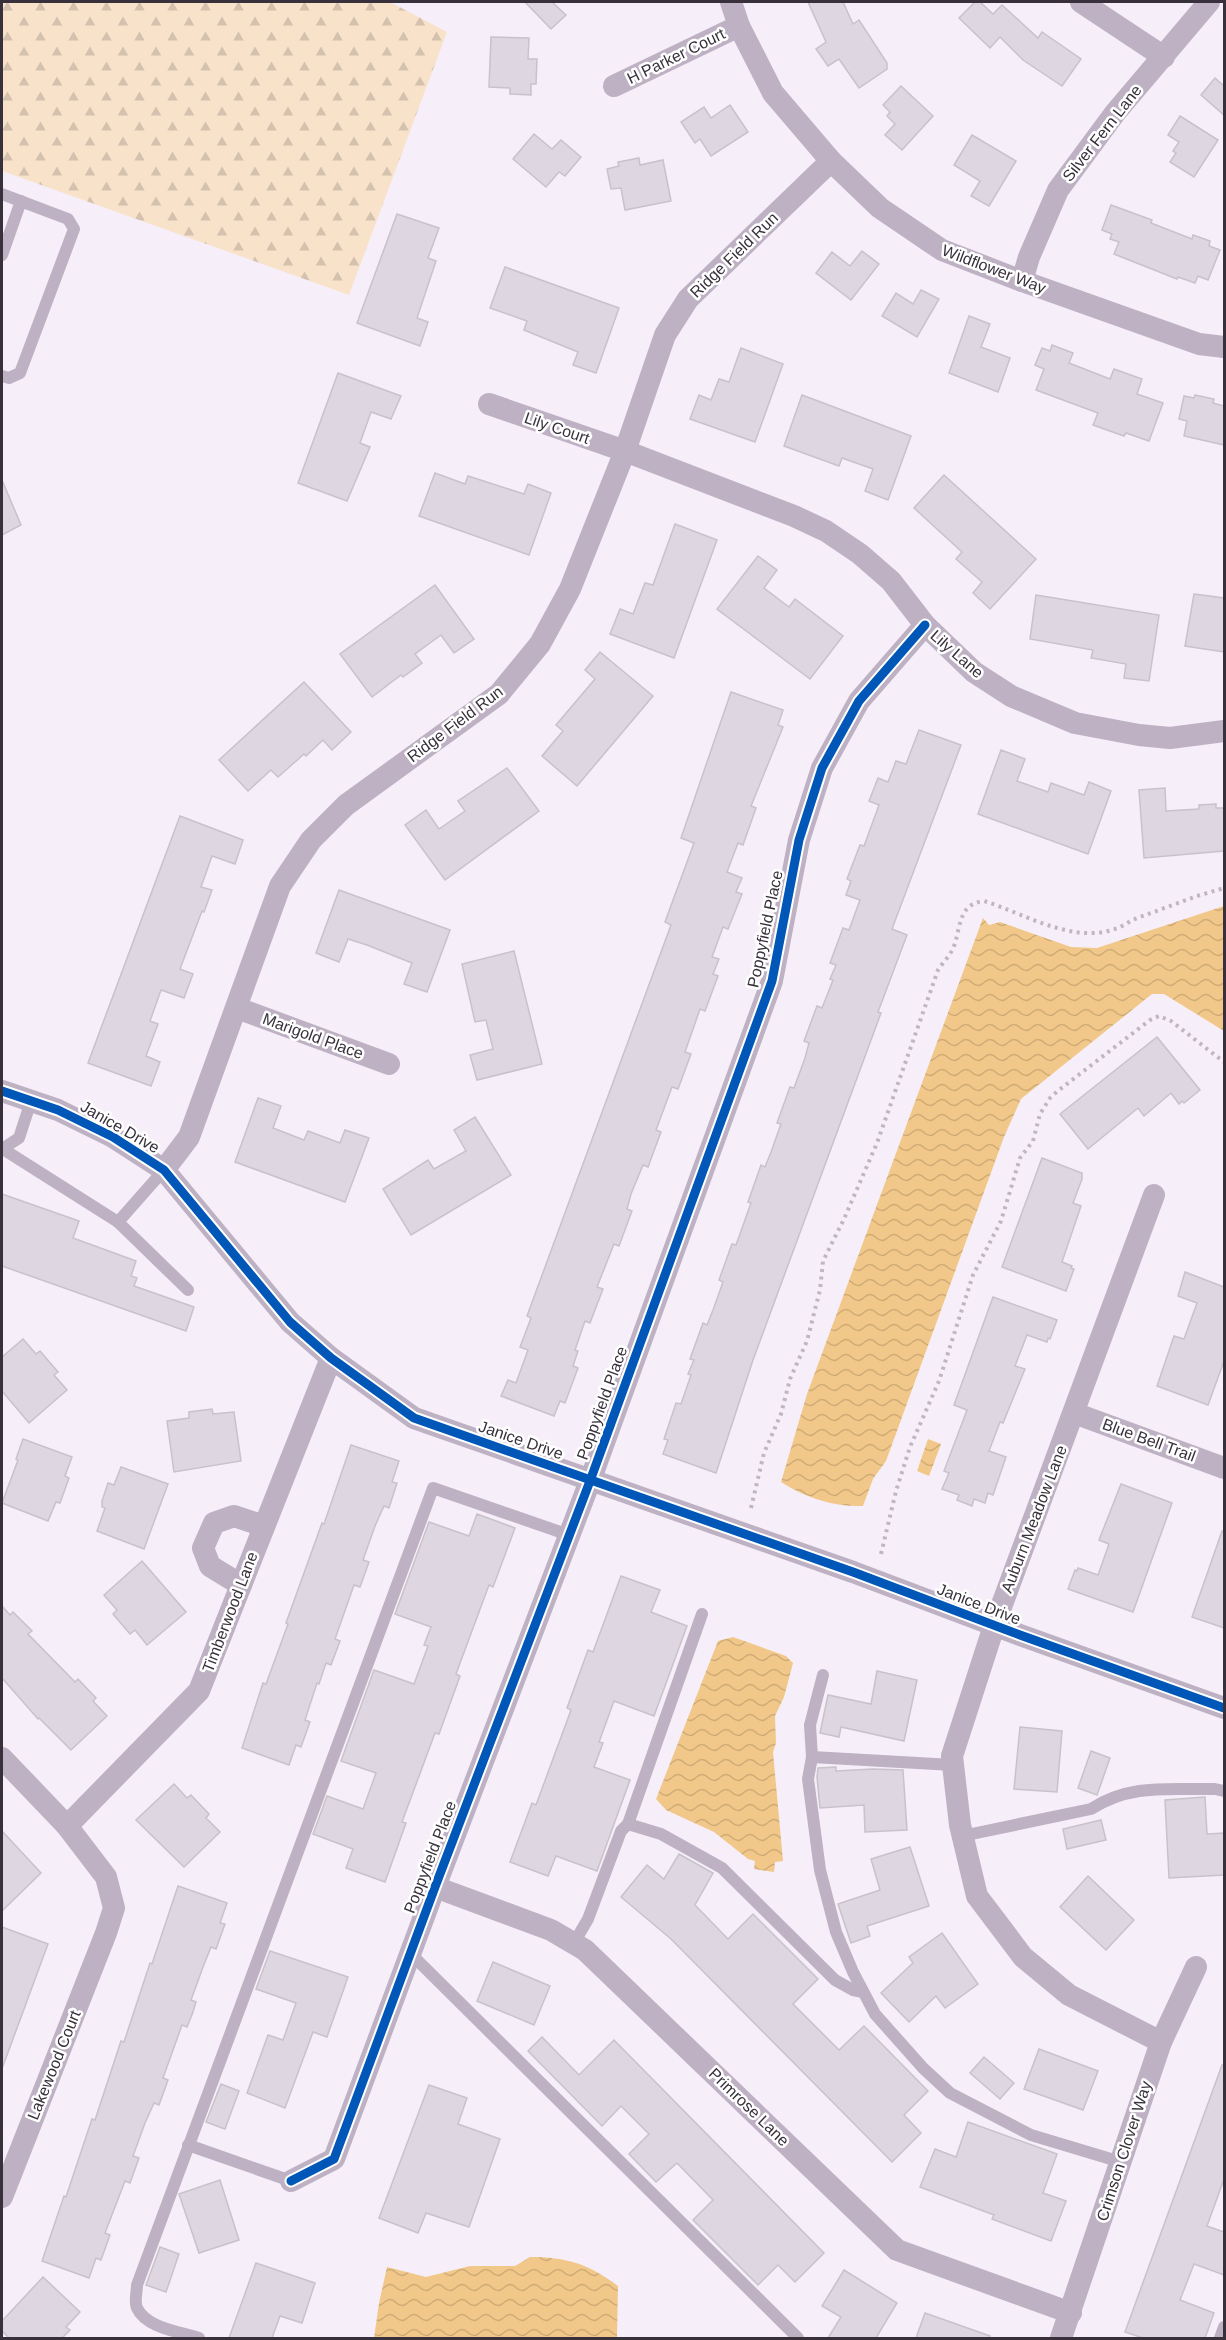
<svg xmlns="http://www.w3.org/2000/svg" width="1226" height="2340" font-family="Arial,sans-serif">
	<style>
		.forest { fill: url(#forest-firs) }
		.water { fill: url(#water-waves) }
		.building { fill: #ded7e1; stroke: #c8c2cb; stroke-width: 1.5 }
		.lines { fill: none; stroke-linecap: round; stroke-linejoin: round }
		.path { stroke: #c0b6c3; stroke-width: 4; stroke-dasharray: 3 4.5; stroke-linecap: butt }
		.service { stroke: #bdb1c3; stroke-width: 12 }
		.minor { stroke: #bdb1c3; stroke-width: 22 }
		.cycleway-casing { stroke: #fff; stroke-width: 13 }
		.cycleway { stroke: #0057b8; stroke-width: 9 }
		.labels { text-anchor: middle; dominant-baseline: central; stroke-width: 5; stroke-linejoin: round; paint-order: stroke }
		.street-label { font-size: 16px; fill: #38313c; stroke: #fff }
	</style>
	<defs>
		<pattern id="forest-firs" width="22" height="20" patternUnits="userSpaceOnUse" patternTransform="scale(1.5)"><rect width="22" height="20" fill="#f8e2ca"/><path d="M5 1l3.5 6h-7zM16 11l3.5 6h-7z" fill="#d5c2ae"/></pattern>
		<pattern id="water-waves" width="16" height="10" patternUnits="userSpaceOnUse" patternTransform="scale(1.5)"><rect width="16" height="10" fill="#f1c889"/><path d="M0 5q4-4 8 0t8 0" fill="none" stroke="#cfac77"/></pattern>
	</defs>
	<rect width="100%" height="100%" fill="#f6eff9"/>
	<polygon class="forest" points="2,2 390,2 447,32 349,295 2,171"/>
	<g class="water">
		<path d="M1224,906V1031L1164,994H1152L1021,1099L1004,1137L886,1461L873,1479L863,1506C834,1507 806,1498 781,1482L807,1394L983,918L989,925L1000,922L1071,947L1097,948Z"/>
		<polygon points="928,1439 941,1444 929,1476 917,1471"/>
		<polygon points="733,1637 786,1656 793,1663 784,1697 775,1716 776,1743 773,1752 783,1861 775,1862 774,1872 754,1869 755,1861 748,1859 714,1832 666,1810 656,1799 718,1641"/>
		<path d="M530,2257C567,2257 589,2264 618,2286L617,2338H374L379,2303L387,2267L426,2277L470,2266H515Z"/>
	</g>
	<g class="building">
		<polygon points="525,2 552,2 566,15 551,29"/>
		<polygon points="808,2 843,2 853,24 859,20 887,63 887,69 859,88 839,59 828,66 816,49 826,42"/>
		<polygon points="975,2 980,2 993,14 1002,5 1038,38 1042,32 1081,59 1062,86 1023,60 1000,37 990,48 959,18"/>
		<polygon points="491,37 529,38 528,59 537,59 536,84 531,84 531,95 510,94 510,88 489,87"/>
		<polygon points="1215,78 1224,86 1224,115 1201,95"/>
		<polygon points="901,86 933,116 902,150 885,135 895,124 887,116 890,112 883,105"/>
		<polygon points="730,105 748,132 711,156 700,139 695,143 681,122 704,107 711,118"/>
		<polygon points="1180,116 1218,140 1194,177 1170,162 1176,153 1173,151 1179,142 1168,135"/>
		<polygon points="534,134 552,149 561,140 581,157 565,176 559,172 546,187 513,159"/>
		<polygon points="972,135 1016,161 989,206 971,196 980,181 954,165"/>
		<polygon points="639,158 640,165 663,160 671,201 625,210 621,188 611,189 607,169 619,166 618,162"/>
		<polygon points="1111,205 1152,220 1151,223 1192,239 1193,235 1210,241 1209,246 1220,250 1208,280 1198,276 1195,283 1178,277 1177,279 1114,254 1119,242 1110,239 1112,234 1102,230"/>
		<polygon points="397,214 439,228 428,258 436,261 417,318 428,322 420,346 357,323"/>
		<polygon points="862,251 879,264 851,300 816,273 832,252 850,266"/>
		<polygon points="505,267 619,308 596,373 573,365 578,352 524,330 527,321 490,308"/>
		<polygon points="921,290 939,299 917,337 882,316 896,293 913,304"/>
		<polygon points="969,316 990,324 981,347 1010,358 998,392 949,373"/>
		<polygon points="1052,345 1073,353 1069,363 1110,379 1114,369 1142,379 1137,394 1163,403 1149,441 1126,433 1124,436 1093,425 1098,413 1036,390 1044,369 1035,365 1042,348 1050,351"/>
		<polygon points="741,348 783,364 755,442 690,419 699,395 711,400 719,379 729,382"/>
		<polygon points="338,373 401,396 391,419 371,412 360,443 370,447 347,501 298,483"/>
		<polygon points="802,395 911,436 888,500 865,491 873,469 842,458 839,466 784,446"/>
		<polygon points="1195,395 1214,399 1213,403 1224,406 1224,445 1184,436 1187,421 1179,419 1184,396 1194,398"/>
		<polygon points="435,473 465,484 468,476 524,494 528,484 551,493 529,555 419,516"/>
		<polygon points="944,475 1036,559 990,609 973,593 982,582 956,559 962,552 914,508"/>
		<polygon points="2,480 21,525 2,535"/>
		<polygon points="675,524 717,540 674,658 610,634 620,609 633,614 645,583 653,585"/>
		<polygon points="758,556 777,570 764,588 789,607 795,599 843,636 810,679 717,609"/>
		<polygon points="435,585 474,639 454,653 441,635 415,654 422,663 403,677 401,675 372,697 340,654"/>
		<polygon points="1194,594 1224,598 1224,652 1185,646"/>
		<polygon points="1036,595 1159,615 1149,681 1124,678 1126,664 1091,658 1093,650 1030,639"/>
		<polygon points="600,652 653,696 577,786 542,756 563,731 556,725 595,679 585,670"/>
		<polygon points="304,682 351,732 332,750 323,740 306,756 304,754 278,777 271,770 248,791 219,760"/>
		<polygon points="731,692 783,710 778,725 783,727 751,806 756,808 743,845 738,843 727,872 742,878 736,892 742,894 728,929 723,927 712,957 719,959 713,974 718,976 705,1011 700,1009 685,1052 691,1054 678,1089 672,1087 656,1130 661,1132 648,1167 643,1165 631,1194 627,1209 632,1211 619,1246 614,1244 597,1287 603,1289 590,1323 585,1321 575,1350 578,1351 573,1366 578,1368 565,1403 560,1401 554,1416 501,1396 508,1380 516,1383 528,1350 520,1347 531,1318 527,1316 671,925 665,922 694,843 681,838"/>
		<polygon points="919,730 961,745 892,929 907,935 878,1012 881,1013 753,1360 716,1473 663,1454 668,1440 664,1439 676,1403 681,1404 691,1375 688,1374 694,1360 690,1359 703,1323 707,1325 713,1310 723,1282 719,1280 732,1244 736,1245 751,1203 748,1202 761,1165 765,1167 771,1152 781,1124 777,1123 790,1087 794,1088 805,1058 809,1043 804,1041 817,1006 822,1008 833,980 830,979 836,965 830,963 843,928 849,930 860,900 846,895 851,881 847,879 860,845 864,846 879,805 869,801 878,778 888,782 896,761 906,764"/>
		<polygon points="1001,750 1025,759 1017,781 1048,792 1051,783 1084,795 1089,782 1111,791 1088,854 978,814"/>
		<polygon points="507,768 539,811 445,880 405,825 426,810 439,829 465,811 458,801"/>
		<polygon points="1165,788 1166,811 1199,809 1199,805 1216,804 1216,808 1224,808 1224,851 1144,858 1139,790"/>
		<polygon points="180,816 243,840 235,864 212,856 201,887 212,890 204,912 202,911 180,969 193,974 184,998 161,990 150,1021 158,1024 146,1056 160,1062 151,1086 88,1063"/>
		<polygon points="339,890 450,930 427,992 404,984 412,963 367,945 348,939 339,962 316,953"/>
		<polygon points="514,951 542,1064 477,1080 470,1055 493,1049 486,1020 475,1022 462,964"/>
		<polygon points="1157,1037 1200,1090 1184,1103 1182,1101 1179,1104 1171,1093 1144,1116 1138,1108 1088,1149 1060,1114"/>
		<polygon points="258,1098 281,1106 273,1128 304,1140 308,1131 340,1143 345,1130 369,1138 345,1202 235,1162"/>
		<polygon points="475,1117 511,1175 411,1235 383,1189 428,1160 434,1169 466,1151 454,1130"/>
		<polygon points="1042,1158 1082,1173 1082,1179 1073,1203 1081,1206 1062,1262 1072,1266 1071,1268 1074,1269 1066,1291 1002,1267"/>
		<polygon points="2,1194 79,1221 73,1238 136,1261 131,1276 137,1278 134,1286 194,1307 186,1331 2,1266"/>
		<polygon points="1185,1272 1224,1287 1224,1361 1208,1405 1157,1386 1174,1336 1184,1339 1197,1303 1178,1296"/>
		<polygon points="993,1297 1057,1320 1050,1339 1048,1338 1047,1342 1027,1335 1015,1366 1025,1369 1003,1423 1000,1422 989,1451 1006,1457 993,1495 988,1493 985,1503 974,1499 972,1506 957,1500 959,1495 942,1489 949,1473 944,1471 967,1410 954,1405"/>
		<polygon points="23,1339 36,1354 40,1351 58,1372 54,1375 67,1390 29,1423 2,1391 2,1357"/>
		<polygon points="212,1409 213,1414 234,1412 241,1461 174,1472 167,1421 189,1418 189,1412"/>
		<polygon points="23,1439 72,1457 65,1476 69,1478 60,1503 56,1502 48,1521 2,1503 18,1460 16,1459"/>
		<polygon points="351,1445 399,1461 392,1482 397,1483 389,1508 384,1506 375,1526 363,1560 369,1562 360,1587 354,1585 335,1639 340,1641 331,1665 326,1663 319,1684 317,1683 305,1720 310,1722 301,1747 296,1745 289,1765 242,1748 263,1683 266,1684 288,1624 286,1623 322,1523 324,1524"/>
		<polygon points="121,1467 168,1484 144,1549 97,1531 105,1508 102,1507 102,1501 108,1483 114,1485"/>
		<polygon points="1121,1484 1172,1503 1133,1612 1068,1589 1075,1570 1077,1571 1078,1568 1098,1575 1109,1544 1099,1540"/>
		<polygon points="477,1514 515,1528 493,1587 489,1585 456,1674 460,1676 439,1734 435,1733 402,1822 406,1823 385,1882 346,1868 353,1849 313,1834 327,1796 363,1809 376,1773 341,1761 374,1670 414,1684 428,1646 424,1645 431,1627 395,1614 429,1522 469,1536"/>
		<polygon points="1222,1531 1224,1532 1224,1628 1192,1617"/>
		<polygon points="142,1561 186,1612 147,1645 135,1630 130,1634 113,1614 117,1610 104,1595"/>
		<polygon points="621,1576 660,1590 651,1612 687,1626 654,1716 614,1701 599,1742 603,1743 594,1767 630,1780 597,1871 556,1856 548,1876 510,1862 532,1803 536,1805 571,1710 567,1708 588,1650 593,1652"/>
		<polygon points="2,1606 10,1615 13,1612 32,1631 28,1634 75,1682 78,1679 96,1698 93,1701 107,1716 71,1750 39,1718 38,1719 2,1678"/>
		<polygon points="877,1671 917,1680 904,1741 841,1727 839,1737 820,1733 828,1695 871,1704"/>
		<polygon points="1020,1727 1062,1731 1057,1792 1014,1789"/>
		<polygon points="1091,1751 1110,1758 1097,1795 1078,1788"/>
		<polygon points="836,1767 836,1771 873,1769 903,1770 907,1830 865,1832 864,1805 820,1808 817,1777 818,1768"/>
		<polygon points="174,1784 187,1798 191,1795 209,1814 206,1818 220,1832 184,1867 136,1820"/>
		<polygon points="1205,1797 1207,1834 1224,1833 1224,1875 1169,1878 1165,1800"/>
		<polygon points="1101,1820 1106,1840 1067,1849 1063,1829"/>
		<polygon points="2,1831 41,1873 2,1911"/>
		<polygon points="910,1847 929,1906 867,1926 870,1936 851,1943 838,1904 880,1890 871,1859"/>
		<polygon points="679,1854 713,1873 695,1905 728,1939 753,1914 818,1979 793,2004 839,2050 864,2026 928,2091 904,2115 921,2133 892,2162 671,1939 621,1897 647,1865 664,1879"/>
		<polygon points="1088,1876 1134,1920 1106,1950 1060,1907"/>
		<polygon points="178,1886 227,1903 220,1923 225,1924 216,1949 211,1947 203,1967 191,2000 196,2002 193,2012 187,2027 182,2025 163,2078 168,2080 159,2105 154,2103 145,2123 133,2156 139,2158 130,2183 125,2181 105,2233 110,2235 106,2246 101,2260 96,2258 89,2278 42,2261 64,2196 66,2197 92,2119 95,2120 121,2041 124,2042 150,1963 152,1964"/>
		<polygon points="2,1927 48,1944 3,2066 2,2065"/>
		<polygon points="942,1933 978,1984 945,2008 936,1996 909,2022 881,1993 913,1963 909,1957"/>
		<polygon points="270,1951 348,1977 327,2037 313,2032 285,2108 247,2093 268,2035 283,2040 296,2003 256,1989"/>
		<polygon points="493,1962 550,1986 534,2025 477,2001"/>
		<polygon points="542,2037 579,2075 614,2040 824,2253 795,2282 778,2265 758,2285 693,2220 713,2200 677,2163 656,2182 629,2154 649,2134 621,2106 602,2126 528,2051"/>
		<polygon points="1039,2049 1098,2071 1083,2110 1024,2089"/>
		<polygon points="984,2057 1014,2083 1000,2099 970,2073"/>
		<polygon points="1222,2065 1224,2065 1224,2179 1207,2226 1224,2232 1224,2275 1194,2264 1180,2300 1214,2313 1205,2338 1143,2338 1125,2332"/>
		<polygon points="221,2084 239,2091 225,2129 206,2122"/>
		<polygon points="429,2085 467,2098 458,2124 500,2139 469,2227 426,2213 418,2233 379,2218"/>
		<polygon points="968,2122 1057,2154 1043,2193 1066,2201 1051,2241 992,2219 994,2215 920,2187 935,2149 956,2157"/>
		<polygon points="220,2180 239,2240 199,2253 179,2194"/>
		<polygon points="160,2247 179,2254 166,2292 146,2285"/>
		<polygon points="256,2263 315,2283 302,2323 280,2316 272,2338 229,2338"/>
		<polygon points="844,2270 897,2303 876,2338 828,2338 841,2317 822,2306"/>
		<polygon points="43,2277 80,2312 66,2327 70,2330 62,2338 9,2338 2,2331 2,2321"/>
		<polygon points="925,2313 990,2336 989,2338 916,2338"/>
	</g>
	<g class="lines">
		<g class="path">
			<path d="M751,1508L764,1453L781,1414L790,1379L807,1341L820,1290L823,1261L844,1219L877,1143L938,970C943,962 951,955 954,946C961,927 958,904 984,901C1029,915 1086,953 1132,920L1197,896L1224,888"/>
			<polyline points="881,1554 896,1491 910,1447 939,1381 973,1275 1001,1221 1020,1158 1033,1141 1040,1114 1050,1098 1059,1090 1150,1020 1159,1016 1171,1021 1224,1062"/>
		</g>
		<g class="service">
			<polyline points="2,194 68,219 74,229 20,373 9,378 2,376"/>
			<polyline points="2,255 21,201"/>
			<polyline points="2,1149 19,1138 31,1101"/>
			<polyline points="3,1149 118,1222"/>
			<polyline points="164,1170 118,1222 188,1290"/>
			<polyline points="823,1675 810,1725 812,1757 808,1779 820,1870 836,1932 853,1972 875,2014 923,2068 950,2093 1031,2135 1121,2162"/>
			<polyline points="812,1757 953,1765"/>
			<polyline points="628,1824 702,1614"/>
			<path d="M962,1836L1091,1809C1131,1783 1170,1790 1215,1789L1224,1791"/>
			<polyline points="574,1943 588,1919 621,1831 628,1824 661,1834 722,1868 835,1980 853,1990 863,1992"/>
			<polyline points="410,1953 798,2338"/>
			<polyline points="188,2145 291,2181"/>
			<path d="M199,2338C181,2332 146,2328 137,2308C134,2302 137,2292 137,2285L433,1488L569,1535"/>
			<polyline points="1220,2338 1224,2327"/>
		</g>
		<g class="minor">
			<polyline points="731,2 739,26 773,93 831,161 880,208 942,250 1022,281 1199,344 1224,347"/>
			<polyline points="1081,2 1164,57"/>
			<polyline points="614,86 739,26"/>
			<polyline points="1022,281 1029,257 1058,190 1115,113 1209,2"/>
			<polyline points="489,404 625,451 794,516 826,531 860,554 891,581 925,625 974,672 1011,696 1075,723 1139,735 1170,738 1224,731"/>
			<polyline points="237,1008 389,1064"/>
			<polyline points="2,1091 58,1110 113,1137 164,1170 290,1322 331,1358 414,1418 853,1572 1020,1635 1224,1708"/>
			<polyline points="164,1170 189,1137 280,886 311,840 346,805 499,694 540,644 570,589 625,451 665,335 688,299 831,161"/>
			<polyline points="1154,1195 994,1626 952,1756 960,1825 977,1896 1023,1957 1069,1995 1161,2042"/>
			<polyline points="1074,1413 1224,1468"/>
			<polyline points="241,1585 210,1566 203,1548 214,1523 234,1516 264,1526"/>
			<polyline points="2,1758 67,1826 106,1877 114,1908 106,1933 2,2197"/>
			<polyline points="67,1826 199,1691 331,1358"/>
			<polyline points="435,1887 551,1930 585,1950 897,2250 1071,2313"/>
			<polyline points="291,2181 334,2159 435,1887 590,1481 772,981 799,840 822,768 859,701 925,625"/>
			<polyline points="1061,2338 1161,2042 1196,1967"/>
		</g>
		<defs>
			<g id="cycleway">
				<polyline points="2,1091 58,1110 113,1137 164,1170 290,1322 331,1358 414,1418 853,1572 1020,1635 1224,1708"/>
				<polyline points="291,2181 334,2159 435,1887 590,1481 772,981 799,840 822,768 859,701 925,625"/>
			</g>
		</defs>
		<use href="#cycleway" class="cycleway-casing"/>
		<use href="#cycleway" class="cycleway"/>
	</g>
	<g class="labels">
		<g class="street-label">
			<text transform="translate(676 56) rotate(-26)">H Parker Court</text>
			<text transform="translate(1102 133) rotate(-52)">Silver Fern Lane</text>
			<text transform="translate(734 255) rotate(-44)">Ridge Field Run</text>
			<text transform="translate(994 269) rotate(21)">Wildflower Way</text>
			<text transform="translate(557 428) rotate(19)">Lily Court</text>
			<text transform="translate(957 654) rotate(41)">Lily Lane</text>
			<text transform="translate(455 724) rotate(-37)">Ridge Field Run</text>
			<text transform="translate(765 929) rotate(-78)">Poppyfield Place</text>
			<text transform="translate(313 1036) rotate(20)">Marigold Place</text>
			<text transform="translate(120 1127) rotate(30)">Janice Drive</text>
			<text transform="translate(602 1403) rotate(-70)">Poppyfield Place</text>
			<text transform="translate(521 1440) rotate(19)">Janice Drive</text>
			<text transform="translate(1149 1440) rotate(20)">Blue Bell Trail</text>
			<text transform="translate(1034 1519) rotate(-69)">Auburn Meadow Lane</text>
			<text transform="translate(979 1604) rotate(21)">Janice Drive</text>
			<text transform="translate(230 1612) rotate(-69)">Timberwood Lane</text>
			<text transform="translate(430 1857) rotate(-69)">Poppyfield Place</text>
			<text transform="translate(54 2065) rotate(-68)">Lakewood Court</text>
			<text transform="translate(749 2107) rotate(44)">Primrose Lane</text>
			<text transform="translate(1124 2151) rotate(-72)">Crimson Clover Way</text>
		</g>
	</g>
	<rect width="1226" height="2340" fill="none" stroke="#38313c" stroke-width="6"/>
</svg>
